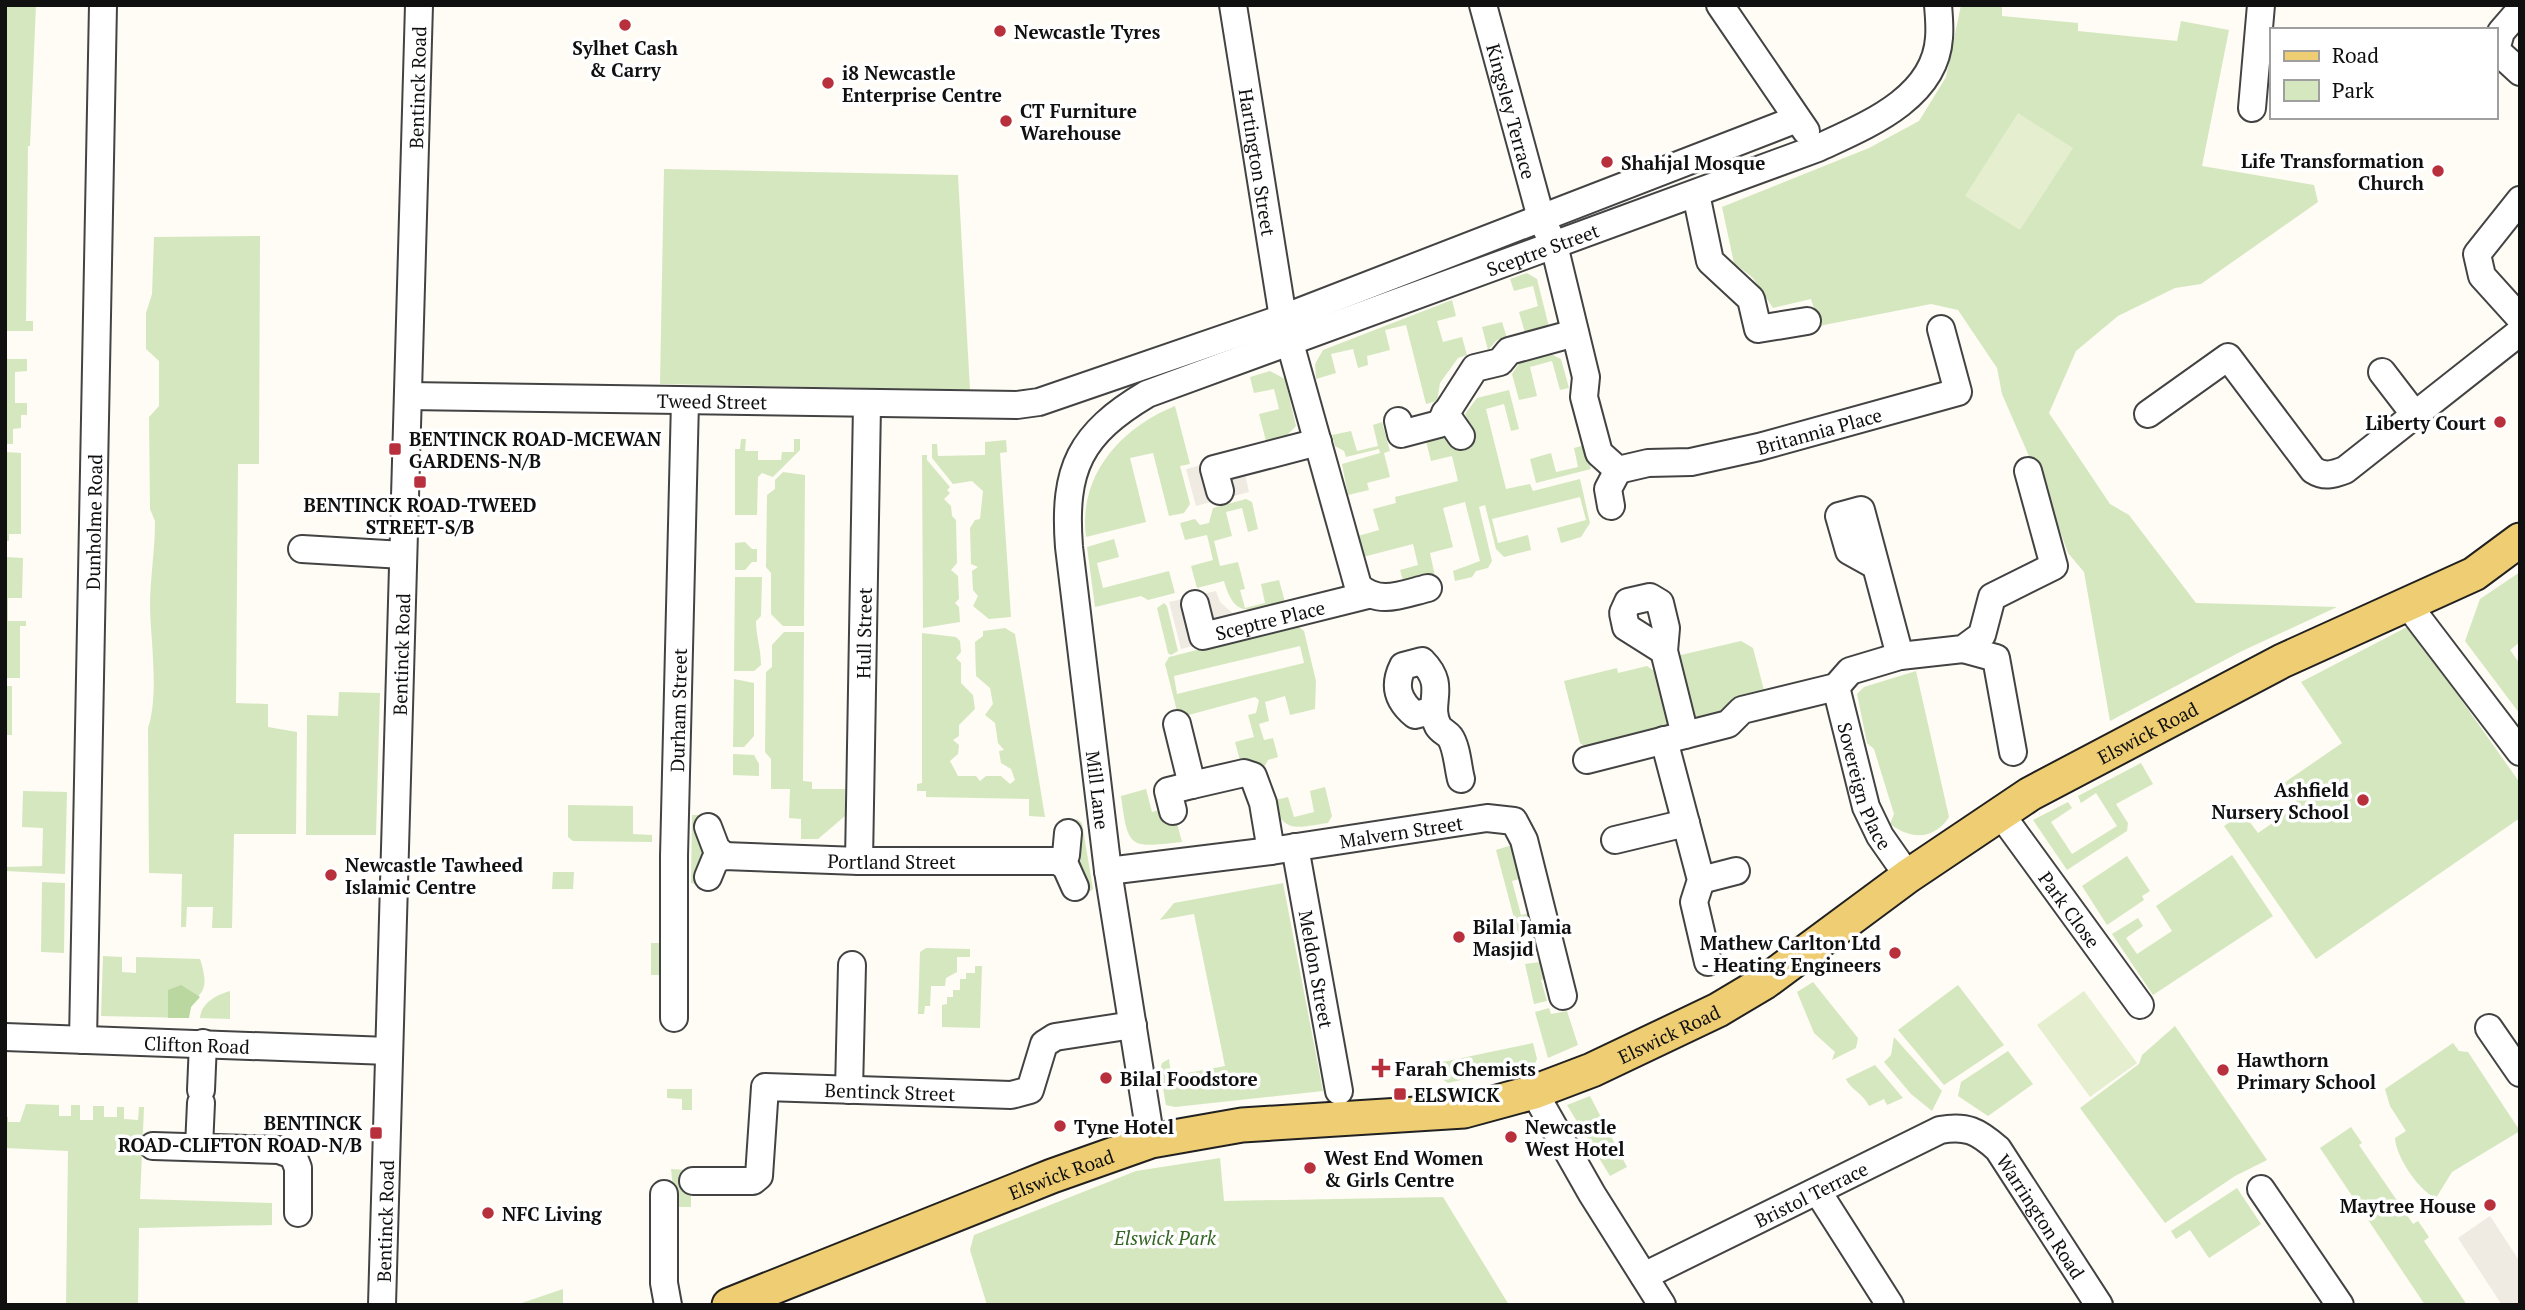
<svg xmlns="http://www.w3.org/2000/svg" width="2525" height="1310" font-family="'PT Serif',serif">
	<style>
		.green { fill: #d5e7bf; fill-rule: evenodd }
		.forest { fill: #bad79f }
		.pitch { fill: #e5efd0 }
		.plaza { fill: #efebe2 }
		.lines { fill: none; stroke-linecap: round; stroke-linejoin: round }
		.minor-casing { stroke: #434343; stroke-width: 30 }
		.major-casing { stroke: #212121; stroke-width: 37 }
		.minor { stroke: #fff; stroke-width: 26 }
		.major { stroke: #efcd73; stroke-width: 33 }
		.poi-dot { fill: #b8303b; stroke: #fff; stroke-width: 2.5 }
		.labels { text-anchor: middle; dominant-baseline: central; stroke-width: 7; stroke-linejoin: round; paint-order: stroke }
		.poi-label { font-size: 19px; font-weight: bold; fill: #101010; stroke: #fff; text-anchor: start }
		.street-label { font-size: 19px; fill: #101010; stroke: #fff }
		.park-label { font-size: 19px; font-style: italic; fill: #336524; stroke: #fff }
	</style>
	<rect width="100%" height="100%" fill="#fefcf4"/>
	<g class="green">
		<polygon points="5,5 36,5 30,146 28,146 26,321 33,321 33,331 5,331"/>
		<polygon points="1961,5 2002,5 2002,16 2078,23 2078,31 2177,41 2181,21 2229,30 2202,166 2314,185 2318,202 2201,284 2175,288 2118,316 2076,351 2049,413 2110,504 2129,515 2196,603 2337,607 2240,652 2110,721 2084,572 2068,553 2054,514 2002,394 1997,368 1958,310 1931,304 1819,326 1811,299 1773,308 1753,278 1734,263 1722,207 1869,148 1919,121 1946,77"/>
		<polygon points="664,169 958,175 970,390 660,384"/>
		<path d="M260,236L259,464H238L236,703L268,704V727L297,732L296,834H234L232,928H212L213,907H187L186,927H181L182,874L149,873L148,728C159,695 151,643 150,608C150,578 155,552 155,521L150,509L149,417L159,406V361L146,349V313L152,294L154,237Z"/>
		<polygon points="1527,273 1537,279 1549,327 1525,333 1519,312 1538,306 1533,286 1514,291 1510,279"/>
		<polygon points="1452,300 1456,316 1437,321 1443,342 1462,337 1467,355 1458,358 1440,383 1437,401 1426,404 1406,325 1385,330 1390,350 1367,356 1368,365 1358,368 1353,349 1331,354 1336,373 1316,379 1315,364 1323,350"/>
		<polygon points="1502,322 1507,338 1497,340 1488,350 1482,327"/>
		<polygon points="1551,354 1561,359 1569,388 1560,390 1552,361 1530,367 1537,396 1519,400 1512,374 1520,362"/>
		<polygon points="5,359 27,359 27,371 15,372 15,403 27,403 27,415 21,415 21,428 13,429 13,444 5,444"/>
		<polygon points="1270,371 1285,379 1296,426 1287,435 1266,441 1259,414 1279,409 1274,389 1254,393 1250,377"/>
		<polygon points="1509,390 1519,429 1511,431 1504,404 1486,409 1506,489 1530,484 1533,491 1580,479 1590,523 1581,537 1561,543 1557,528 1586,520 1580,497 1492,519 1498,543 1528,535 1531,550 1504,557 1496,549 1485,505 1479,507 1492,561 1488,568 1476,571 1472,577 1455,581 1453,571 1480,561 1465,502 1443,508 1453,547 1430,553 1435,576 1404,584 1400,570 1418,565 1413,544 1363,557 1358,536 1379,530 1373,509 1396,503 1395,497 1458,481 1452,456 1431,461 1426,441 1448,436 1459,451 1476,440 1465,414 1477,398"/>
		<path d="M1175,406L1190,464L1180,466L1190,504L1184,513L1169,516L1153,453L1130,458L1146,522L1086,537C1078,475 1121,428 1175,406Z"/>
		<polygon points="1382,422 1390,451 1384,453 1390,477 1367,483 1369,490 1348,495 1342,464 1380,453 1379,449 1346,457 1344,451 1335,446 1332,435 1351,431 1357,451 1378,446 1373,425"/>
		<polygon points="741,439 746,439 745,451 758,451 758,460 781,460 782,452 794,452 794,439 800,439 800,450 773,477 762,473 758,477 757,515 735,515 735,449 740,449"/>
		<polygon points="1006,440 1007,452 1000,453 1011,617 989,619 973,606 978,596 973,590 972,571 978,567 971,564 970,528 975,520 980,519 983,491 972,481 953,484 932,458 932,444 937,444 938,456 985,455 985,442"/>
		<polygon points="1585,445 1591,469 1536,483 1530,459 1551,453 1556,472 1578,467 1574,448"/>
		<polygon points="5,452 21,453 21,534 9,534 9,541 5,541"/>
		<polygon points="922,455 927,455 927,460 950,487 947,490 950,493 944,499 951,506 952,516 956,520 957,563 951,570 958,576 959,599 955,603 959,607 960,622 923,628"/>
		<polygon points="783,472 805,475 804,626 783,626 771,614 771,573 766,567 767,495 775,489 775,480"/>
		<path d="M1246,499L1252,502L1258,529L1248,532L1242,508L1226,512L1232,536L1214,541L1220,566L1238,562L1245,589L1240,590L1245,608L1265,603L1261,584L1279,580L1285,602C1252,610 1235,621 1224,581L1197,588L1191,566L1213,560L1207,535L1185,540L1180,523L1195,519L1200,525L1209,523L1213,508Z"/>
		<polygon points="1114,539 1119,557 1097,563 1103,588 1169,571 1175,593 1148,600 1141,596 1095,607 1087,547"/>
		<polygon points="745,542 752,549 757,549 757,562 752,562 745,570 735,570 735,543"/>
		<polygon points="5,557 23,558 22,598 8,598 8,621 26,621 26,626 20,626 20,678 5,678"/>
		<polygon points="2520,572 2520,642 2510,650 2520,664 2520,714 2465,641 2480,599"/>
		<path d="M735,577H762L761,616L756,621C756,636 761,649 761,665L754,671H734Z"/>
		<polygon points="1164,603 1167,606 1178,651 1171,655 1168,653 1157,608"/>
		<path d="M1296,625L1304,631L1316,681L1315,709L1290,715L1285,696L1265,702L1269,721L1259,724L1264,740L1273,738L1278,757L1268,760L1261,773L1241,764L1235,742L1254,737L1248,715L1256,713L1259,700L1255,697L1185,716L1177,711L1165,664L1169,657ZM1300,646L1304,663L1177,694L1174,676Z"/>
		<polygon points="2409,626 2520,783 2520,818 2316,959 2224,826 2243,813 2258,833 2299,805 2284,783 2342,743 2301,682"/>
		<polygon points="1005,628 1015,634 1045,817 1029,816 1029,799 926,797 926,791 917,791 917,784 922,783 922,633 956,637 960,641 961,652 956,658 961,663 961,683 973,695 975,709 959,725 959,736 953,740 959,745 958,754 950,761 958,776 976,776 980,781 986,776 1001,776 1010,784 1015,780 1011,769 1001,763 999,751 1004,750 998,743 995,723 985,715 993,704 990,688 976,676 975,642 983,636 983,631"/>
		<polygon points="784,632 804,632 803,781 812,782 812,789 845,789 845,816 818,839 801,839 801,819 789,818 790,789 771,789 771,759 765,752 766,672 772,667 772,645"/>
		<polygon points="1741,641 1753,648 1765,694 1726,712 1697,719 1691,714 1677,662 1681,655"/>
		<polygon points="1647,666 1657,673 1670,721 1666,727 1588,749 1580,743 1564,681 1617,668 1618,673"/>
		<path d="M1916,671L1949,817C1934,840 1911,840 1890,824L1894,814L1874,749L1867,743L1857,694L1864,687Z"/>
		<polygon points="734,679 754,683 754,736 744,747 733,747"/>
		<rect x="5" y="686" width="7" height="49"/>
		<polygon points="339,692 380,693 376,835 306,835 307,715 338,716"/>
		<polygon points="733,754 754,755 759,764 759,776 733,775"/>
		<polygon points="2141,763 2153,784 2116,804 2128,823 2127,831 2067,870 2033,820 2068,802 2072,808 2051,822 2072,854 2117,826 2096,793 2081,803 2078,796"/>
		<path d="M1325,787L1332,816L1328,823C1297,827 1285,835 1271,801L1288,797L1294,817L1314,812L1310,791Z"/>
		<path d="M1146,789L1152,812L1163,809L1175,816L1182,842C1129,848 1128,849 1121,796Z"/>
		<polygon points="23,791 67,792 65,874 5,871 5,867 42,866 43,828 22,827"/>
		<polygon points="568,805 633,806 633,834 652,835 652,842 573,841 568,837"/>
		<path d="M692,815H698C710,833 701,864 697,884L691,883Z"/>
		<polygon points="1077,819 1082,823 1093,889 1089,892 1083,888 1073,824"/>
		<path d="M1512,845L1526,877L1512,881L1521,915L1535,912C1536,927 1534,933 1519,937L1496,850Z"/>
		<polygon points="2232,855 2273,916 2153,995 2112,934 2138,918 2143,926 2126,938 2137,954 2172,931 2156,906"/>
		<polygon points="2127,856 2150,891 2142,896 2144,900 2107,925 2082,886"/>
		<polygon points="553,872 574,872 573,889 552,889"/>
		<polygon points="42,882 65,883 64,953 41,952"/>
		<polygon points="1283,883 1323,1091 1175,1107 1166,1105 1160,1071 1162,1063 1169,1059 1171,1076 1225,1066 1194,914 1160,920 1174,903"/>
		<rect x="651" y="943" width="14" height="32"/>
		<polygon points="926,948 970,949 970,957 957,957 957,972 946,978 945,986 931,986 930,1006 925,1006 924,1014 918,1014 920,952"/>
		<path d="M103,956L122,957V972L136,973V957L200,959C214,1002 191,989 189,1018L101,1016Z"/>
		<polygon points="1540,962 1547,965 1555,976 1541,980 1547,1001 1534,1004 1525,964"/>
		<polygon points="975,966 982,966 980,1028 942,1027 942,1005 947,1004 947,997 953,997 953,990 960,990 960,979 966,979 966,973 975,973"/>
		<polygon points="1813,982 1858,1038 1856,1048 1832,1060 1835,1052 1814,1033 1797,992"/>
		<polygon points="1958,985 2004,1045 1944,1085 1898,1030"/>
		<path d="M230,991V1019L200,1018C201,1003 216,995 230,991Z"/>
		<polygon points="1549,1008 1551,1014 1567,1011 1578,1045 1548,1058 1535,1012"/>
		<polygon points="2175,1026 2267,1160 2235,1176 2165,1223 2080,1108 2139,1064 2142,1055"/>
		<polygon points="1894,1037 1942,1091 1932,1111 1911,1094 1884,1062 1891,1055"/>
		<polygon points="1533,1043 1537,1059 1535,1063 1448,1083 1442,1079 1438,1063"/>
		<path d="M2453,1043L2459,1051L2468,1052L2520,1131L2452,1172L2436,1198C2419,1191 2396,1157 2395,1138L2406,1131L2390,1106L2385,1089Z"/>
		<polygon points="2008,1051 2033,1084 1988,1116 1958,1096 1961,1082"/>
		<path d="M1875,1065L1903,1098L1887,1105L1884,1099L1869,1106C1862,1092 1852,1091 1846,1079Z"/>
		<polygon points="667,1089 692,1089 692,1110 682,1110 682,1099 667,1098"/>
		<polygon points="1590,1096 1627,1167 1610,1176 1567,1105"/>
		<polygon points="26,1104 59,1105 59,1116 71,1116 71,1105 80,1105 80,1120 93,1120 93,1106 104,1106 104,1117 117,1117 117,1107 124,1107 124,1119 138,1120 139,1107 144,1107 140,1199 272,1203 272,1225 139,1228 138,1305 66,1305 68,1151 5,1148 5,1117 8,1117 8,1122 20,1122"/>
		<polygon points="2351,1127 2362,1143 2359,1145 2413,1224 2418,1221 2429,1237 2424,1241 2467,1305 2425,1305 2320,1148"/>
		<polygon points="1220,1158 1224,1201 1443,1197 1509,1305 987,1305 970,1250 974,1235 1136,1171"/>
		<polygon points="671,1169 686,1170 686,1190 691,1190 691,1207 675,1207"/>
		<polygon points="2237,1188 2261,1224 2209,1258 2190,1230 2176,1239 2171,1231"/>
		<polygon points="563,1289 563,1305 516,1305"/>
	</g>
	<polygon class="forest" points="181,985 200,997 191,1007 189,1018 168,1018 168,990"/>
	<g class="pitch">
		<polygon points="2018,113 2073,148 2020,230 1965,196"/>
		<polygon points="2084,991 2137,1063 2090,1097 2037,1025"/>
	</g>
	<g class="plaza">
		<polygon points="1285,443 1244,469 1249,492 1196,506 1186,469"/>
		<polygon points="1216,591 1220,602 1238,618 1334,611 1181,649 1169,602"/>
		<polygon points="2490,1216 2520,1262 2520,1305 2502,1305 2458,1238"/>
	</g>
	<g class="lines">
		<defs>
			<g id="minor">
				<path id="s1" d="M1233,5L1283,318L1358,586C1379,606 1403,594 1428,588"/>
				<path id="s2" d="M1483,5L1541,218L1554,245L1586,377L1584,397L1599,453L1618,470L1648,463L1691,462L1759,447L1958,392L1941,329"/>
				<polyline points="1720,5 1806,131"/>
				<polyline points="2520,10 2501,32 2496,50 2520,72"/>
				<polyline points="2252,108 2261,5"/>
				<polyline points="1696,194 1710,261 1751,299 1758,329 1807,321"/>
				<polyline points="2520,200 2477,254 2482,276 2520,318"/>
				<polyline points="2382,372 2415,415"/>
				<path id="s3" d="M408,396L1017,405L1039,402L1283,318L1797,119"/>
				<polyline points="1445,413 1461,436"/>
				<path d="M2148,414L2228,357L2313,470C2324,477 2332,475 2345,470L2520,332"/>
				<polyline points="1398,421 1401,434 1439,424 1475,368 1500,362 1509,351 1575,333"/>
				<polyline points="1220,491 1214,469 1318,442"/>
				<polyline points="1611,506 1608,489 1618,470"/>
				<polyline points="302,549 403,555"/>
				<polyline points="1876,566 1849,551 1839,516 1861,510 1900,656"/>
				<path id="s4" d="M1195,604L1203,636L1368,595"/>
				<polyline points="2408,605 2520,752"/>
				<polyline points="1963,649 1996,658 2013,752"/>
				<polyline points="1664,651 1626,627 1623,613 1628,602 1650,597 1660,603 1666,628 1664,651 1685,735"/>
				<path id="s5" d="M1836,687L1866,807L1880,836L1908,876"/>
				<path d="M1434,710L1415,715C1398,701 1393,686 1403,666L1422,661C1448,687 1426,702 1438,726C1441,731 1447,733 1450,737C1457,747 1458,768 1461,779"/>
				<polyline points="1177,724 1192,785 1244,773 1253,776 1263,803 1271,851"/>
				<polyline points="1664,740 1701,880 1694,902 1708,962"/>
				<polyline points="1587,760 1728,724 1742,710 1836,687 1850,671 1900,656 1963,649 1982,635 1992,597 2054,566 2028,471"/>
				<polyline points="1173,811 1168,791 1192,785"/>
				<path id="s6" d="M2000,813L2140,1005"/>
				<polyline points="708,827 716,848 724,856"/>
				<polyline points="1615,840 1686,823"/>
				<path id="s7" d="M1295,847L1339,1091"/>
				<path id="s8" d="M859,861L867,405"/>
				<polyline points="1058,861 1066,855 1068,833"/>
				<path id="s9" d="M1108,871L1271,851L1487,818L1514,821L1524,840L1563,996"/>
				<path id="s10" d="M708,877L715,860L724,856L859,861H1058L1066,867L1075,887"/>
				<polyline points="1701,880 1736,871"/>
				<path id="s11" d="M674,1018V856L685,401"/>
				<polyline points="2489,1028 2520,1073"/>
				<path id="s12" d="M5,1037L389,1051"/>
				<path id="s13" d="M83,1040L103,5"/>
				<polyline points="201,1090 203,1043"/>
				<polyline points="849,1090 852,965"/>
				<polyline points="1534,1092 1592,1194 1662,1305"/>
				<path id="s14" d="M1151,1141L1108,871L1069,547C1063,468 1080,434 1147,394L1818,148C1865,126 1935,99 1939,38C1940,27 1939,16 1938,5"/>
				<polyline points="153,1146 279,1150 293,1155 298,1168 298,1213"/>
				<polyline points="199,1147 201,1103"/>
				<path id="s15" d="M693,1181H753L759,1176L765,1087L1011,1095L1030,1090L1044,1044L1055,1037L1133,1025"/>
				<polyline points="2261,1189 2340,1305"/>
				<polyline points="1818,1192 1890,1305"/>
				<polyline points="664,1194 664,1283 668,1305"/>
				<path id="s16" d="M1644,1276L1940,1130C1966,1125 1978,1131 1998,1149L2099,1305"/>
				<path id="s17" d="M382,1305L419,5"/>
			</g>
			<g id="major">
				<path id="s18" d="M729,1305L1052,1176L1151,1141L1242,1125L1464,1111L1534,1092L1592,1070L1718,1010L1765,982L1908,876L2030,794L2282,661L2474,574L2520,540"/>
			</g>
		</defs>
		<use href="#minor" class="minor-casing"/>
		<use href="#major" class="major-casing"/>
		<use href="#minor" class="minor"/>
		<use href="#major" class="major"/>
	</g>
	<g class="poi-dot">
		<circle cx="625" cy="25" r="7"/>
		<circle cx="1000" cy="31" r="7"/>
		<circle cx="828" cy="83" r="7"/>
		<circle cx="1006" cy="121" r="7"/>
		<circle cx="1607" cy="162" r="7"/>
		<circle cx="2438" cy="171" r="7"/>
		<circle cx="2500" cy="422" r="7"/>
		<rect x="388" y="442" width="14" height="14" rx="3.5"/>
		<rect x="413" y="475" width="14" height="14" rx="3.5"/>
		<circle cx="2363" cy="800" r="7"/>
		<circle cx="331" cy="875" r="7"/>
		<circle cx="1459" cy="937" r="7"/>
		<circle cx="1895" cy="953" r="7"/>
		<path d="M1377.5 1057.5h7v7h7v7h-7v7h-7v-7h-7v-7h7z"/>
		<circle cx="2223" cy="1070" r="7"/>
		<circle cx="1106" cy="1078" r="7"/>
		<rect x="1393" y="1087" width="14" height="14" rx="3.5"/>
		<circle cx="1060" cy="1126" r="7"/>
		<rect x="369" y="1126" width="14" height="14" rx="3.5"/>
		<circle cx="1511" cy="1137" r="7"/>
		<circle cx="1310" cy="1168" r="7"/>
		<circle cx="2490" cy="1205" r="7"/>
		<circle cx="488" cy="1213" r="7"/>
	</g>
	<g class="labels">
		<g class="poi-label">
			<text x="1014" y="31">Newcastle Tyres</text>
			<text x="625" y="47" text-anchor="middle">Sylhet Cash<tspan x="625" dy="22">&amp; Carry</tspan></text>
			<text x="842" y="72">i8 Newcastle<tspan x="842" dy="22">Enterprise Centre</tspan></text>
			<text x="1020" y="110">CT Furniture<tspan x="1020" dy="22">Warehouse</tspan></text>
			<text x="2424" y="160" text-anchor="end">Life Transformation<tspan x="2424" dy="22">Church</tspan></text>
			<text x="1621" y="162">Shahjal Mosque</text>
			<text x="2486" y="422" text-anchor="end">Liberty Court</text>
			<text x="409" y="438">BENTINCK ROAD-MCEWAN<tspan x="409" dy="22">GARDENS-N/B</tspan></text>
			<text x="420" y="504" text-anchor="middle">BENTINCK ROAD-TWEED<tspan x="420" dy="22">STREET-S/B</tspan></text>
			<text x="2349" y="789" text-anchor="end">Ashfield<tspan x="2349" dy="22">Nursery School</tspan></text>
			<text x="345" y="864">Newcastle Tawheed<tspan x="345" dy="22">Islamic Centre</tspan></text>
			<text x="1473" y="926">Bilal Jamia<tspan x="1473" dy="22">Masjid</tspan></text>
			<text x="1881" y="942" text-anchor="end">Mathew Carlton Ltd<tspan x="1881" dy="22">- Heating Engineers</tspan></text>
			<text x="2237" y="1059">Hawthorn<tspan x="2237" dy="22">Primary School</tspan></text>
			<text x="1395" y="1068">Farah Chemists</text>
			<text x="1120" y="1078">Bilal Foodstore</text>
			<text x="1414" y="1094">ELSWICK</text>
			<text x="362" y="1122" text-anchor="end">BENTINCK<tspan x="362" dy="22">ROAD-CLIFTON ROAD-N/B</tspan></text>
			<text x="1074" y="1126">Tyne Hotel</text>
			<text x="1525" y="1126">Newcastle<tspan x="1525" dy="22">West Hotel</tspan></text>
			<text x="1324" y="1157">West End Women<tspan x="1324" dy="22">&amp; Girls Centre</tspan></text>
			<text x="2476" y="1205" text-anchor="end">Maytree House</text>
			<text x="502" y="1213">NFC Living</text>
		</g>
		<g class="street-label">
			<text stroke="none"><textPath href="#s17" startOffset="1218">Bentinck Road</textPath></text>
			<text stroke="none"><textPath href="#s2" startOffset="110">Kingsley Terrace</textPath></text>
			<text stroke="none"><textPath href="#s1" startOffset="159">Hartington Street</textPath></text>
			<text stroke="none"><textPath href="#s14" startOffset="1206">Sceptre Street</textPath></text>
			<text stroke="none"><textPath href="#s3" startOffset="304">Tweed Street</textPath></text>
			<text stroke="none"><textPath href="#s2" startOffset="696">Britannia Place</textPath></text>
			<text stroke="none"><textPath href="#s13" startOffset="518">Dunholme Road</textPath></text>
			<text stroke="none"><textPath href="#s4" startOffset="102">Sceptre Place</textPath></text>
			<text stroke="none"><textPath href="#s8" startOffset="228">Hull Street</textPath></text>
			<text stroke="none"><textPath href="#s17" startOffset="651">Bentinck Road</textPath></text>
			<text stroke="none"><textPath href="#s11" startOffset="308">Durham Street</textPath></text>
			<text stroke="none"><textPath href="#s18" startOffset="1554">Elswick Road</textPath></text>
			<text stroke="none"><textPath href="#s5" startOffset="103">Sovereign Place</textPath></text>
			<text transform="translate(1098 790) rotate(83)">Mill Lane</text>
			<text stroke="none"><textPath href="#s9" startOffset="296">Malvern Street</textPath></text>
			<text stroke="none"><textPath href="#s10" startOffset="196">Portland Street</textPath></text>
			<text stroke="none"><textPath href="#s6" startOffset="119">Park Close</textPath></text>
			<text stroke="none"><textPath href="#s7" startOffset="124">Meldon Street</textPath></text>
			<text stroke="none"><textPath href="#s18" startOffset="987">Elswick Road</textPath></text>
			<text stroke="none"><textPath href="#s12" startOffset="192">Clifton Road</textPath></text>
			<text stroke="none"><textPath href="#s15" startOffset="282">Bentinck Street</textPath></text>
			<text stroke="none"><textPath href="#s18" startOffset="357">Elswick Road</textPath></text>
			<text stroke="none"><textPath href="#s16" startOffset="186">Bristol Terrace</textPath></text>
			<text stroke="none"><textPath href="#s16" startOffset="474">Warrington Road</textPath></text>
			<text stroke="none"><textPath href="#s17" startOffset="84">Bentinck Road</textPath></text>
		</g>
		<g class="park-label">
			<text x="1165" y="1237">Elswick Park</text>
		</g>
	</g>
	<rect width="2525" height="1310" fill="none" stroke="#101010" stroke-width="14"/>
	<rect x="2270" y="28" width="228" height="91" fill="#ffffff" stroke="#9f9f9f" stroke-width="2"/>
	<rect x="2284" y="51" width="35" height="10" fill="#efcd73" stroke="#9f9f9f" stroke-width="2"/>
	<text x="2332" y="63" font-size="21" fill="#101010">Road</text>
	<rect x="2284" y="80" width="35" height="21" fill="#d5e7bf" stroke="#9f9f9f" stroke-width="2"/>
	<text x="2332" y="98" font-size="21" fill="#101010">Park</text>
</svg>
